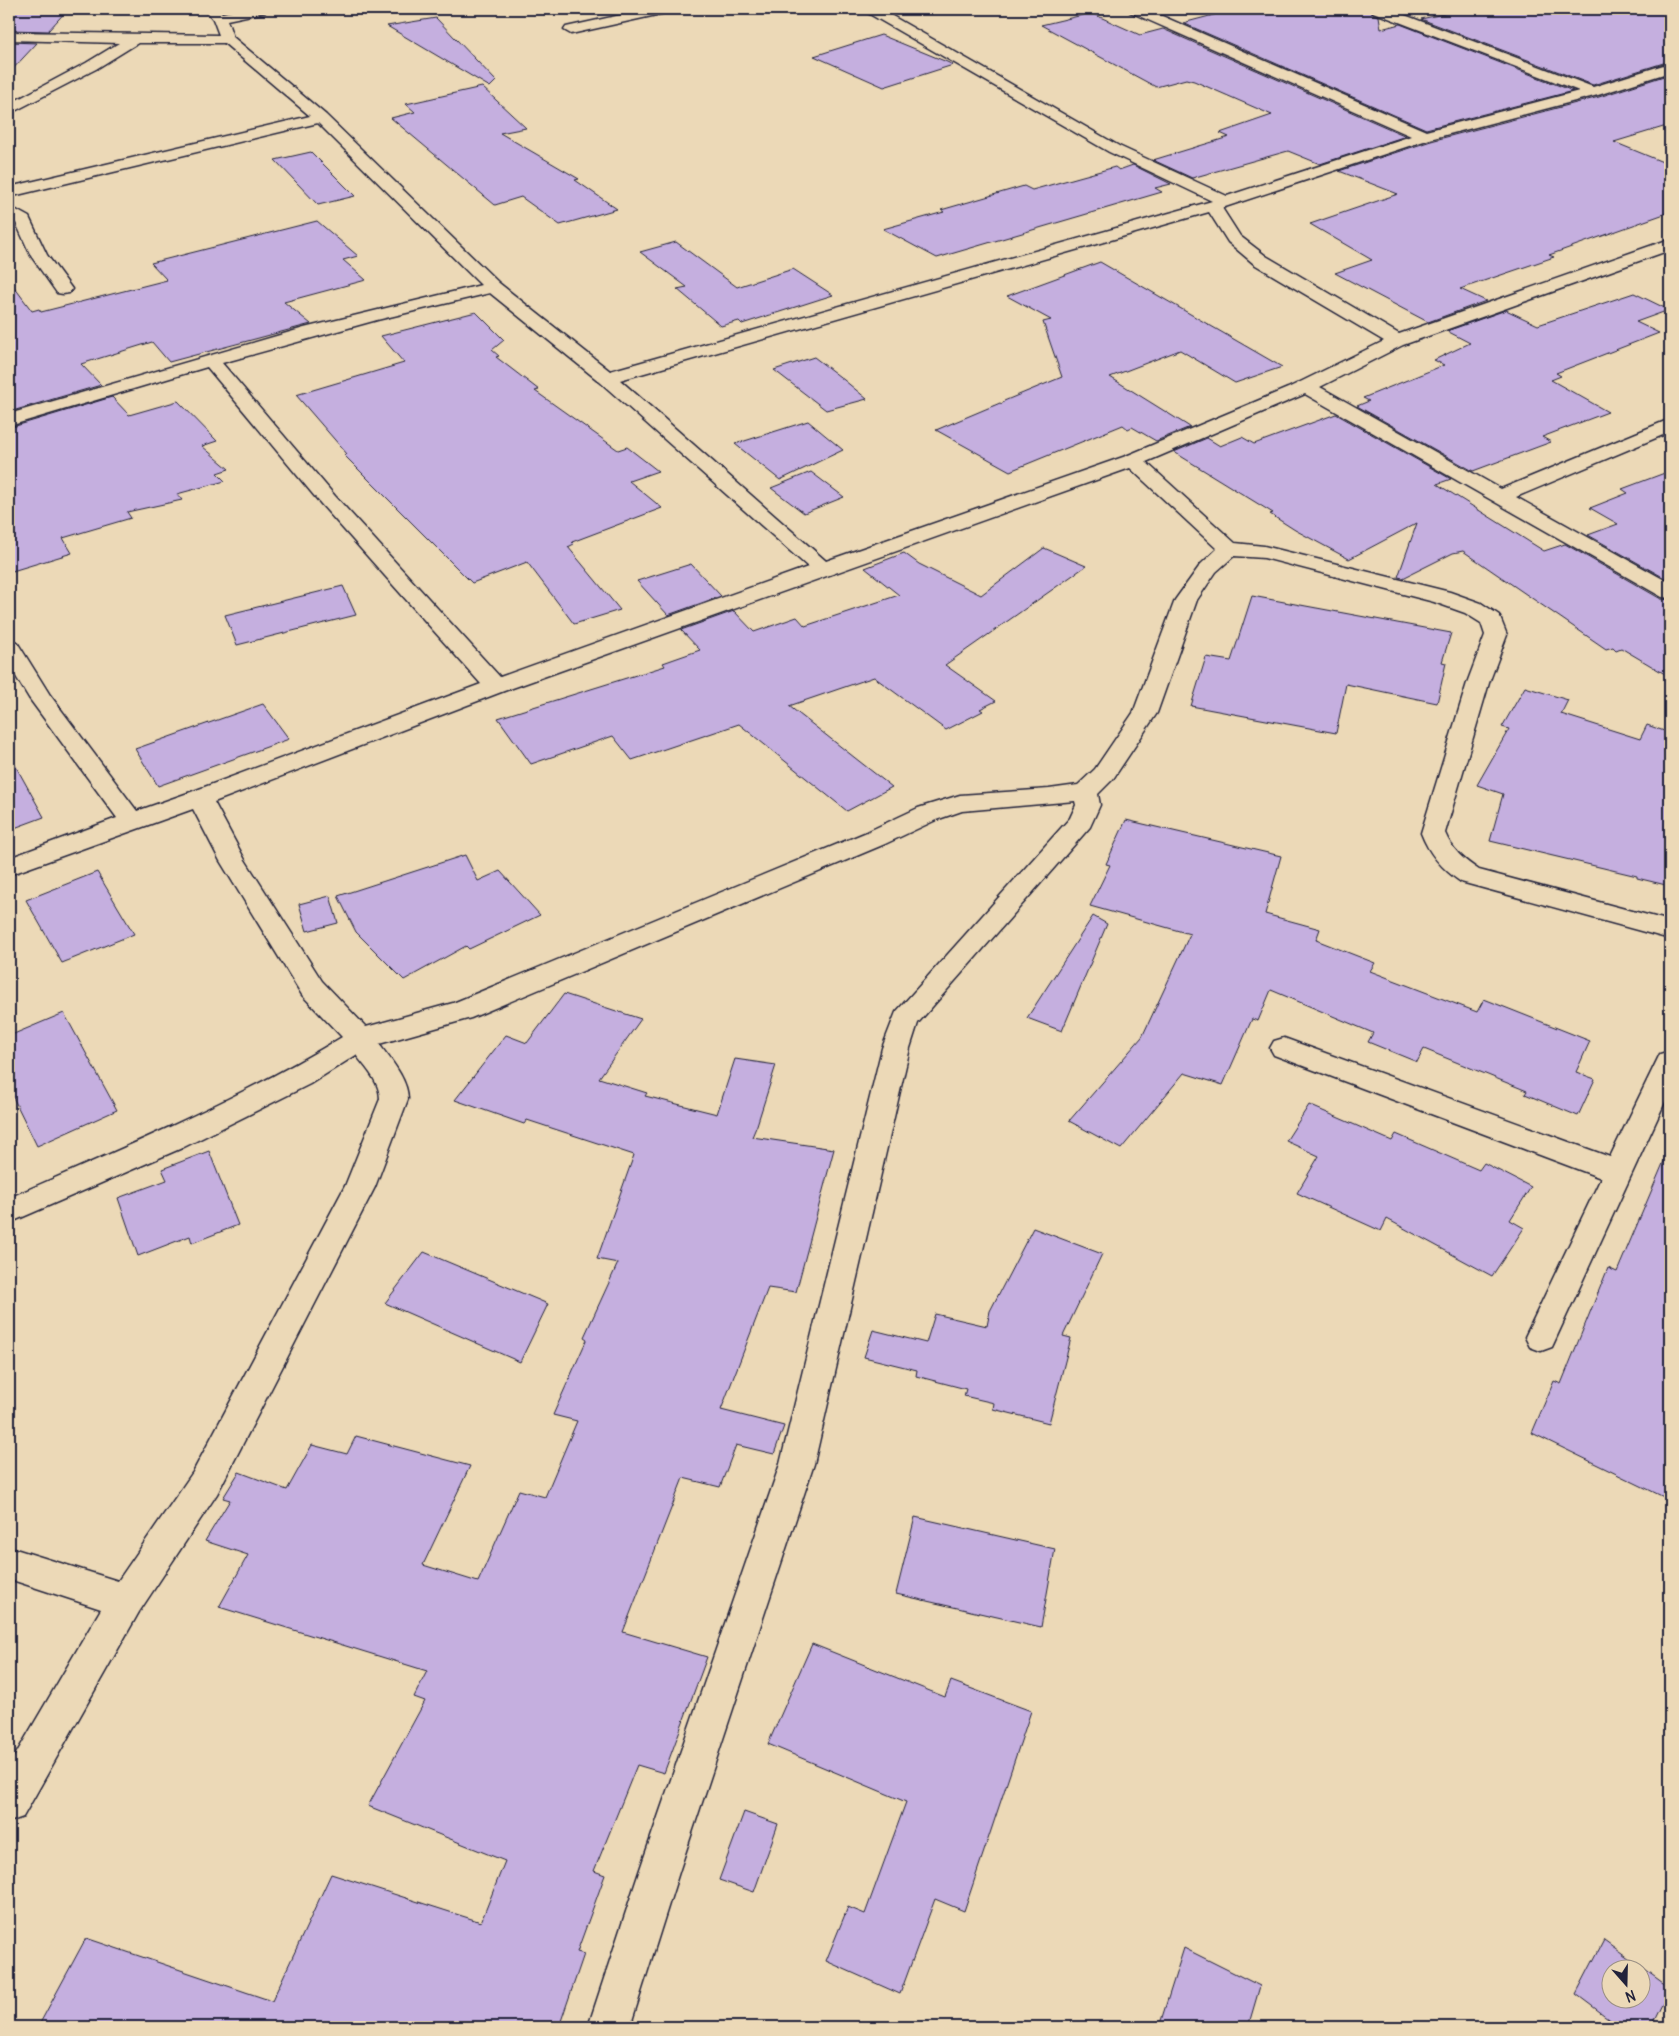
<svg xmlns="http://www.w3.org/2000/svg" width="1679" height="2036" font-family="Delius,sans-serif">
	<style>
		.building { fill: #c5afdf; stroke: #22223b; fill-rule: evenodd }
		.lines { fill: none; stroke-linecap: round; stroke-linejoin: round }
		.street-casing { stroke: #22223b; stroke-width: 3 }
		.street { fill: #ecd9b7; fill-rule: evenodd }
	</style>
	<rect width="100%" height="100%" fill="#ecd9b7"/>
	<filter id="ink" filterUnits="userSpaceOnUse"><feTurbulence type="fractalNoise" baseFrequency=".02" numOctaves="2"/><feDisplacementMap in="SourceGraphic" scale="10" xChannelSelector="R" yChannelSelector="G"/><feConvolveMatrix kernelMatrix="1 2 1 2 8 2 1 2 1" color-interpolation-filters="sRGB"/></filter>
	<g filter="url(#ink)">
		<g class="building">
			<polygon points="9,9 68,9 48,31 9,30"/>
			<polygon points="1236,9 1370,9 1372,14 1379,16 1381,29 1400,24 1573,91 1426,129 1183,23"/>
			<polygon points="1465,9 1670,9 1670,61 1593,85 1421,19"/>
			<polygon points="1091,13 1140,35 1163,29 1406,136 1320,164 1288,151 1192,178 1153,160 1229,137 1220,133 1272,115 1194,81 1186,79 1156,87 1041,25"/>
			<polygon points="436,18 496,81 490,87 387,26"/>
			<polygon points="881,35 947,62 953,65 884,87 814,56"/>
			<polygon points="9,42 37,43 9,73"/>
			<polygon points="1670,74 1670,125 1614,142 1670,165 1670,212 1549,255 1554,257 1460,289 1486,301 1428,322 1335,273 1372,260 1310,224 1398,194 1339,171 1431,141 1599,97"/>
			<polygon points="482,87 526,128 500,133 579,179 575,180 617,209 560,225 521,197 495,205 391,118 415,112 406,104"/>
			<polygon points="311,152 355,196 318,205 275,160"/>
			<polygon points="1133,165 1171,184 1155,188 1162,192 937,258 883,229 944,212 941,210 1024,186 1032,190 1115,167 1119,170"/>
			<polygon points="317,221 358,256 343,260 366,280 284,302 311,324 169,362 152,342 81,364 101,385 9,412 9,280 32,311 39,309 41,312 167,280 151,263"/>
			<polygon points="676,242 737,287 793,269 833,295 742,324 739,321 721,326 677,289 687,287 640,252"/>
			<polygon points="1100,262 1282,367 1235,383 1180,350 1110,377 1190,427 1156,441 1132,427 1128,429 1123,425 1010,471 936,430 1000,403 1002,404 1004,401 1062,377 1043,322 1051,320 1007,296"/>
			<polygon points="1634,293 1669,310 1636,322 1659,333 1556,373 1561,376 1551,380 1608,412 1542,437 1551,442 1473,471 1357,406 1369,401 1363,398 1444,365 1434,360 1470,343 1447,331 1506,310 1538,325"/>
			<polygon points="476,312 504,340 492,350 499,356 496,357 539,390 535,391 618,450 627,447 658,471 629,481 662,508 572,542 574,544 568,547 620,610 574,624 527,562 472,583 344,455 347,454 296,395 404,363 381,336"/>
			<polygon points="814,357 844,380 867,399 826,410 774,370"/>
			<polygon points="112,397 129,415 178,401 217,441 202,446 229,469 217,473 225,481 177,494 182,500 127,512 131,518 63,538 72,553 9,572 9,428"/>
			<polygon points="1336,414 1451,479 1437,484 1544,551 1565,544 1661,599 1670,600 1670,677 1621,648 1616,650 1613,647 1606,649 1463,551 1453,553 1403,578 1398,577 1417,523 1349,559 1295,530 1270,514 1273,513 1174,452 1207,438 1220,446 1242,437 1254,444"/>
			<polygon points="808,421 843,450 780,480 735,444"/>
			<polygon points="1670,471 1670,581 1588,535 1618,524 1590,508 1628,493 1622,489"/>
			<polygon points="811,472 844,497 804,513 771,488"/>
			<polygon points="1044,548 1086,566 945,665 996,701 980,709 983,711 946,730 874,677 789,706 892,787 847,811 739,724 632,760 613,736 531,764 498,718 665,666 663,663 700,650 681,630 734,611 754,632 797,617 805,626 899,595 865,568 904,553 919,564 981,595"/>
			<polygon points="691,564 721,596 668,615 637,581"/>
			<polygon points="343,586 356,615 237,645 225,615"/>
			<polygon points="1252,596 1451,633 1442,662 1446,663 1437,703 1346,684 1336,733 1191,706 1206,657 1231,661"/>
			<polygon points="1525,687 1568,700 1561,714 1640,739 1647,725 1670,733 1670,886 1637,878 1637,876 1490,841 1503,794 1477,785 1509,729 1502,727"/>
			<polygon points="263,704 289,739 158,786 135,749"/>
			<polygon points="9,754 44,817 9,830"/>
			<polygon points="1126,820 1281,856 1265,914 1320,929 1316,940 1375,963 1370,971 1477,1012 1484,999 1590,1041 1576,1072 1595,1079 1578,1116 1525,1094 1527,1091 1424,1049 1417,1062 1368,1042 1373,1033 1271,990 1258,1021 1252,1019 1223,1085 1184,1073 1121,1149 1069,1121 1142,1037 1190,934 1090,906 1110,865 1106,864"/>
			<polygon points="465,855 478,881 500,871 540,915 469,949 466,946 404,980 356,932 338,896"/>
			<polygon points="97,872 134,934 62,963 26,900"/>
			<polygon points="330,896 338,923 307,931 299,904"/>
			<polygon points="1093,916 1107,924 1062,1031 1027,1018"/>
			<polygon points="564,994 641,1019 599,1078 647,1093 645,1096 717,1114 735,1059 776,1065 757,1125 752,1137 834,1149 796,1292 768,1288 721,1410 784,1426 774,1454 736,1445 720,1487 683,1478 623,1632 707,1657 664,1773 637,1765 594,1871 605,1875 577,1952 584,1954 559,2027 38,2027 86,1938 272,2001 331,1874 481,1922 505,1861 368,1806 425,1701 414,1697 427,1671 219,1607 248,1555 205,1541 230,1500 223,1498 239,1472 287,1490 312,1445 347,1454 356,1436 470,1466 423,1565 478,1582 519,1490 545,1497 577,1421 553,1415 587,1339 584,1337 618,1263 597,1259 634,1155 527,1120 524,1124 455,1100 506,1035 527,1043"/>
			<polygon points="64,1013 117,1110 37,1146 9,1089 9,1036"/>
			<polygon points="1309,1105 1392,1141 1396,1134 1479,1170 1484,1163 1531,1187 1510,1220 1524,1228 1492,1276 1387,1219 1381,1231 1297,1193 1319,1156 1286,1141"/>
			<polygon points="1670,1147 1670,1500 1532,1433 1554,1381 1561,1384 1608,1268 1617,1272"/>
			<polygon points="209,1151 238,1225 192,1243 190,1236 138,1256 118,1198 167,1180 162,1169"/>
			<polygon points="1033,1228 1102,1254 1063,1336 1071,1338 1049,1423 993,1409 994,1403 964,1396 966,1389 916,1376 917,1370 864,1357 873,1330 926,1343 935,1314 987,1326 990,1311"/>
			<polygon points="424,1252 548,1304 520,1362 385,1303"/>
			<polygon points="915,1517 1055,1549 1041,1627 896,1594"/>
			<polygon points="812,1644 945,1697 951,1681 1031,1711 964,1911 935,1899 900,1994 826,1961 848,1907 865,1914 906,1802 768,1744"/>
			<polygon points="744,1812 778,1824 754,1892 719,1880"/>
			<path d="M1604,1940L1670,1988L1651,2027H1620L1576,1994ZM1612,1968H1642V1998H1612Z"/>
			<polygon points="1184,1948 1260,1986 1248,2027 1159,2027"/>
		</g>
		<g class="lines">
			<defs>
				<g id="street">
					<path d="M205,9H218L222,13L243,9H266L265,12L227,20L233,37L326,115L499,283L610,371L1212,201L1109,152L866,12L865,9H880L1119,146L1227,196L1411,136L1130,12L1129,9H1146L1426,131L1579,91L1373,12L1372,9H1389L1593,87L1670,63V72L1598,95L1430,139L1222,208L1240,236L1266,256L1399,334L1670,239V250L1403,345L1320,387L1501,489L1670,419V432L1516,497L1670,583V598L1662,597L1305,394L1146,462L1235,543L1264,546L1450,592L1481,603L1499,615L1507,635L1489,683L1445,833C1452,850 1464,860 1479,870L1670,921V939L1461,882C1442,869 1429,854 1421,833L1467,683L1485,635L1481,623L1465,613L1434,602L1264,558L1234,556L1216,572L1197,600L1157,713L1113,779L1098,794L1100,805L1090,827L918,1023L910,1048L814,1464L679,1872L630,2027H588L639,1872L780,1464L882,1048L896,1012L1070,818L1076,805L1075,801L962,811L936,820L885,844L471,1018L379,1044C390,1059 408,1079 408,1099L375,1187L217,1494L139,1612L23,1817L9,1822V1766L101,1609L9,1579V1547L118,1581L193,1472L345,1186L380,1099C380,1082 366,1068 356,1055L310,1084L182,1148L9,1223V1198C122,1149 236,1101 342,1037L302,995L220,861L193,809L9,875V858L117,818L29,698L9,665V640L17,642L50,695L137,811L191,792L481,684L321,504L207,367L9,426V414L304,328L481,285L318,123L9,197V187L310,116L224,43H138L96,69L9,114V104L86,63L119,43L9,40V32L219,35L213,19ZM1209,212L1228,242L1254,264L1384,341L1288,388L1126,456L826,561L620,380ZM490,293L600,382L808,567L500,677L335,496L222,363L377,320ZM1130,468L1217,549L1201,564L1175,600L1133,713L1095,769L1078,785L1049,789L960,795L918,808L867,832L453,1003L366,1027L322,981L245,860L214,802L504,691Z"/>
					<polygon points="648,9 672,9 670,12 571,34 564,30 566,27"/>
					<polygon points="9,206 29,217 47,255 72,289 69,293 63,294 57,293 31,256 16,223 9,218"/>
					<polygon points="1284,1038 1610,1157 1660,1054 1670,1051 1670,1091 1552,1347 1541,1351 1530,1347 1525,1337 1601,1178 1274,1055 1270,1048 1274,1041"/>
				</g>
			</defs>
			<use href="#street" class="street-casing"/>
			<use href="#street" class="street"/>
		</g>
	</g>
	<rect width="1679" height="2036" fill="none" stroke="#ecd9b7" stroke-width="30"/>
	<rect x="15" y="15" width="1649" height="2006" fill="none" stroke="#22223b" stroke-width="2" filter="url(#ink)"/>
	<g transform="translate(1626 1984) rotate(160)"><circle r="24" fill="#ecd9b7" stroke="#9b9085"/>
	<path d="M0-4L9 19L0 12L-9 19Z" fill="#22223b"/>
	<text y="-8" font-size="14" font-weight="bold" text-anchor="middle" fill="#22223b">N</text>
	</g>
</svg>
